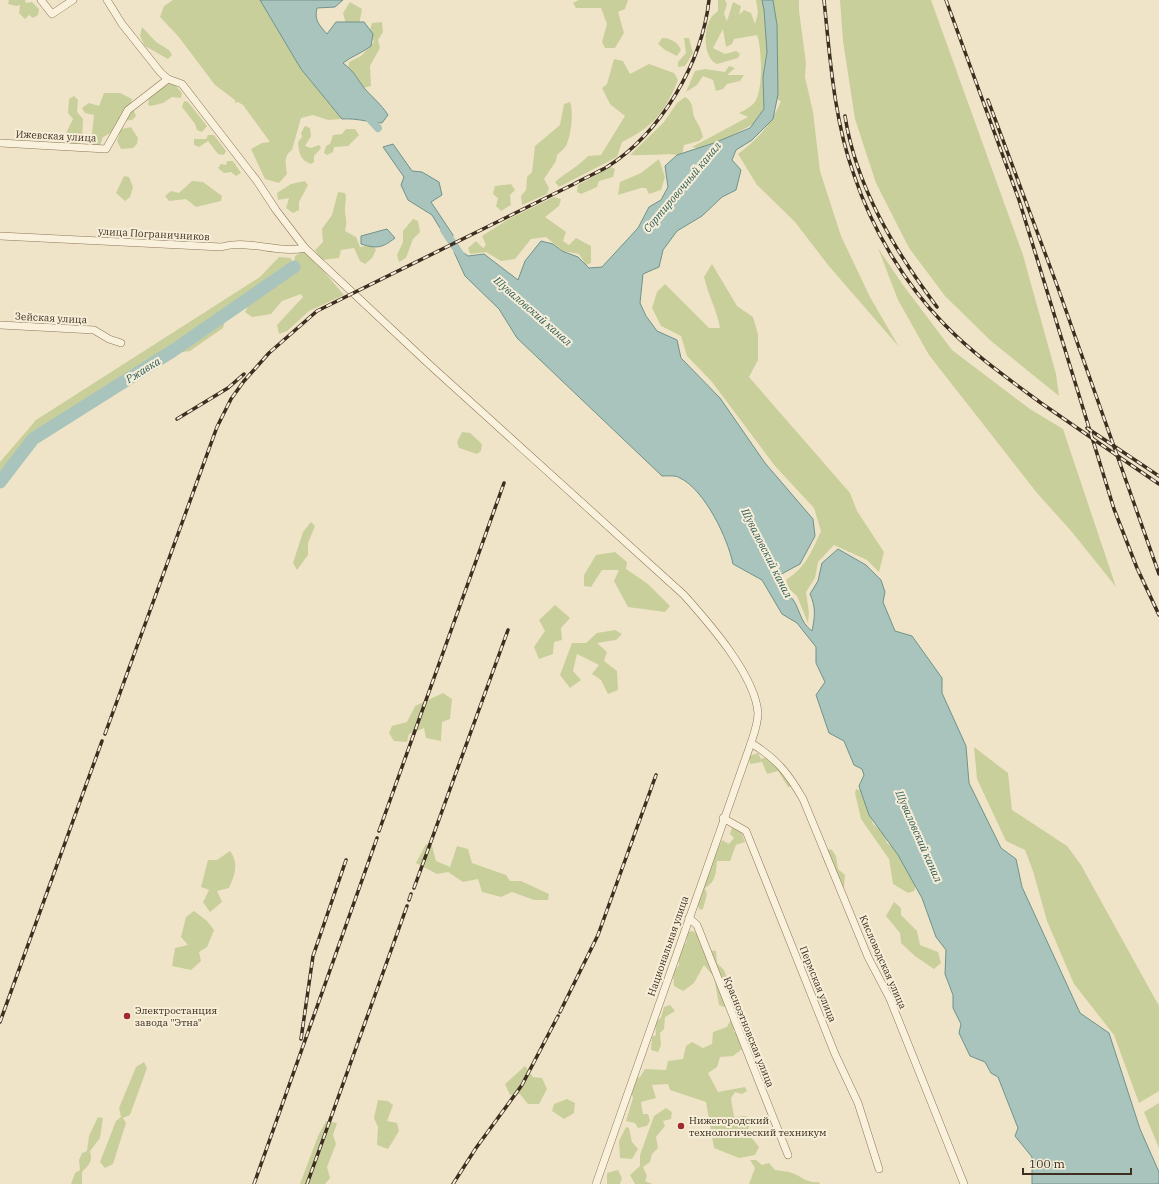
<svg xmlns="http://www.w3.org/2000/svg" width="1159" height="1184" font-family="'IBM Plex Serif',serif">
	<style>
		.green { fill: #c9cf9b }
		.water { fill: #a9c4bc; stroke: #6f938a }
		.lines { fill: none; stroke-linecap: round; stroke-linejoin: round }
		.canal { stroke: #a9c4bc; stroke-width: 8 }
		.river { stroke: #a9c4bc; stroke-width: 13 }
		.minor-casing { stroke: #8d765c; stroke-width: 8 }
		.minor { stroke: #faf1dc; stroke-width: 7 }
		.rail-casing { stroke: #3d2e20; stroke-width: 3.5 }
		.rail { stroke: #f7eed8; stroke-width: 2; stroke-dasharray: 6; stroke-linecap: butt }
		.poi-dot { fill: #9e2a2b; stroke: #f7eed8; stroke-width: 1.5 }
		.labels { text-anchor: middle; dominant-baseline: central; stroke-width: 4; stroke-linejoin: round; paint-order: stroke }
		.street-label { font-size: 10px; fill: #3d2e20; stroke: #f7eed8 }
		.poi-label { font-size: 10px; fill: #3d2e20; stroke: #f7eed8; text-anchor: start }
		.water-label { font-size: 11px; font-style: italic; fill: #2f5d5a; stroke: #f7eed8 }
	</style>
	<rect width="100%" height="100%" fill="#f0e4c8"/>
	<g class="green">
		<polygon points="9,0 25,0 26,3 32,2 39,9 38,15 33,18 29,15 25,19 19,13 20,5 16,6 8,4"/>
		<path d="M173,0H260L301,69L342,119L328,120L313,115L301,118L292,150C283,156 286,165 287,174L279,183L265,179L251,149L262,143L270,142L243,105L238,102L235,103V100L215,85L178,36L160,17L164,6Z"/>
		<polygon points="579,0 628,0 625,9 618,12 624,33 615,48 605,48 602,42 607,24 601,8 576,8 573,3"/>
		<path d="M718,0H725L727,4L724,14L727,21L733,2L741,6L739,15L744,10L751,13L755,24L758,13L756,0H799V11L806,63L805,77L813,112L820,171L841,236L870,297L899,347L828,265L795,222L757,185L738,154C758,139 771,125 781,101L774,98L761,120L704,150L692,147L748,117L739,113C745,110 754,105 756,100C763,86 762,50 757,35L734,39L732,44L726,47L723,29L713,48L725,54L736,51L740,54L738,58L717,64C703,58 703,29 711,18C712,15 716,13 718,11Z"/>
		<polygon points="840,0 931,0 1023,255 1056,374 1059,396 991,341 945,296 909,248 876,183 855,119 843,41"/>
		<polygon points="350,2 362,9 359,25 346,24 343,13"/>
		<polygon points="382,22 383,32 378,40 380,48 370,66 371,86 363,88 348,70 349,62 361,56 374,42 370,30 372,23"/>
		<polygon points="142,27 156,42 169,50 172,55 168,59 145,46 140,36"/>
		<path d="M662,38C670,38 678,42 681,50L677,56L665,50L658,44Z"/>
		<polygon points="684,38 689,38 693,53 685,66 678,67 678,62 686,53"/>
		<path d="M614,59L623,61L630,74L649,64L674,73L678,80C665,112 653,127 622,142L617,157L559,187L555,182C565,173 579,166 588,156L601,155L625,116L610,104L602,88L607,84Z"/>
		<polygon points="729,66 735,68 727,75 744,75 740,81 727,84 723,89 716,91 713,80 703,76 697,85 686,92 695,71 705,69 725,72"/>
		<polygon points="168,84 174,84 182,93 181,98 172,97 163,103 151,106 148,105 149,98"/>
		<polygon points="104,93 120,93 132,99 130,107 134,111 136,116 132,120 120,121 114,131 103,137 99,148 91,144 94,115 85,113 82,108 89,103 99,106"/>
		<polygon points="74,96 78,100 77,112 83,119 82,140 78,142 75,146 66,144 66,133 73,119 68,113 69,99"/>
		<path d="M685,97C695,103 691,110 695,119C699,125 701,129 703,137L699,141L684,145L682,155C664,153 648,156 630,155L664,122L677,103Z"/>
		<polygon points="184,101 188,102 207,126 202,132 197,130 195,124 182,107"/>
		<path d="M570,102C574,112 571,136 566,146C564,149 560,152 557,155L556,161L544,179L549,188L547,194L522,205L521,196L526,190L527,177L532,172L535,146L560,125L564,104Z"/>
		<path d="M305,126L310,128L311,136L305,146L311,148L319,145L321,148L314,156V162L311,164C300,160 299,153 298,142L302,137L301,133Z"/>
		<polygon points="131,127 138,138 137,144 133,148 121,149 117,141 121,129"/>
		<polygon points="346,129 355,129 359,135 348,146 334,147 333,152 327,155 324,153 326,146 330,144 333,135 342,134"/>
		<polygon points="208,135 214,135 226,151 224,155 218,154 208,141 199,147 194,145 194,139 206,139"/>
		<polygon points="659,159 665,177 661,190 649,194 646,188 641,188 618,195 620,182 641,173"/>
		<polygon points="227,161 233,161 241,173 236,176 231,172 224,173 218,168 221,164 226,165"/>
		<polygon points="611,167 615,169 613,177 599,181 597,187 581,194 577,192 578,185"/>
		<polygon points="124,176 129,177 133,187 130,197 125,201 116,193"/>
		<polygon points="192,181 203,182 222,196 221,201 196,207 186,199 169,201 165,196 171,191 179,193"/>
		<polygon points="305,181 308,185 299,202 299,210 293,213 286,208 289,198 278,200 277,193 291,184"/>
		<polygon points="511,184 515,190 510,195 511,205 501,211 496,206 498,198 493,194 495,186"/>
		<path d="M338,192L345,193C347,199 345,202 345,209C345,218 348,219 345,231L356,237L360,247L373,245L376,250L372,258L365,264L360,261L354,248L341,250L339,258L321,260L315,250L323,242L322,229L332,215Z"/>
		<polygon points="554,197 561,199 559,206 545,217 566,232 563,241 569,245 576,238 591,246 591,263 586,265 579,254 563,251 546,237 531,239 515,259 501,261 486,252 470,254 468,248 476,241 483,248 486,245 482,236 507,220"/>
		<polygon points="413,219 418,221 420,232 413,239 406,258 399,262 397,255 403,242 403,231"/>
		<polygon points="878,248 903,285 952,350 1030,409 1063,429 1116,587 1072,532 1037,493 929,355 898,300"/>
		<polygon points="301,252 308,253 344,295 309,311 287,331 279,334 277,325 303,297 301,294 282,301 271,314 252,317 245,312 250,302 292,274 295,256"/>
		<polygon points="279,257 291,258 293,265 289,274 227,315 223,328 190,351 168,354 83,408 33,435 0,480 0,462 36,420 260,277"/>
		<path d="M712,264L737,306L753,317L758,334V360L749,377L850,493L857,511L884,552L879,572L867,560L834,545L818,562L815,578L806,592L809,613L808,623L797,596L789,589L786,580C806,567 812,551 821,531L814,508L775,466L712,382L687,356L681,336L661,326L652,308L657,292L665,284L709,328H720C717,310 708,295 704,277Z"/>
		<polygon points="462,432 470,433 482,444 481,451 477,454 459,448 457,442"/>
		<polygon points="311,522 315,526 308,543 308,555 297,570 293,563 303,532"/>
		<polygon points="615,552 627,562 626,569 648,584 670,606 665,612 628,607 614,581 619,570 602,570 591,587 584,586 584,575 596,555"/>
		<polygon points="555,605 570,618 561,628 562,640 554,642 553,654 539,659 534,647 545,631 539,620"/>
		<polygon points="615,630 622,634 616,640 597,643 607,652 604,661 617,671 618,690 608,694 601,680 592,674 599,665 577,654 573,671 581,680 570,688 560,675 572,643 586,643 597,633"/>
		<polygon points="443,693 452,699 450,719 442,722 441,741 426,738 424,728 409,734 407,742 394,741 389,733 392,726 407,722 415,706"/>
		<polygon points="974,747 1008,773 1012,810 1067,846 1081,865 1159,1006 1159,1091 1139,1103 1114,1035 1074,984 1047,921 1033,871 1025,850 1006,841 977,779"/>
		<polygon points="758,753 761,759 771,755 789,777 796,780 798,786 788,787 778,771 767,774 762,762 750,764 749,756"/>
		<polygon points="856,789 862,791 873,824 884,833 887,843 898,851 916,885 914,891 908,893 893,884 889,859 861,819 855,793"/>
		<path d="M732,828L741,831L745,842L736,845L730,861H717C716,872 716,882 705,888L707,894L703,909L700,910L697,904L711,862L722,840L729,844L734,838L730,834Z"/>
		<polygon points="426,844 432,846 436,861 450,867 457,846 468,849 472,863 506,875 510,881 521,881 549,894 548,900 534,900 512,892 501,897 482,892 478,879 463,882 448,872 437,874 416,863"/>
		<polygon points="827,849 832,850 836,856 838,869 845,875 844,888 837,889 833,883 835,869 825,864 822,856"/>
		<path d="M230,851C239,863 235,875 229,888L217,891L222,902L210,912L203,902L209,890L201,887L208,860H217Z"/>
		<polygon points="894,902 901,908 901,915 917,931 920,945 938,952 941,963 934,969 915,956 901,943 900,933 886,916"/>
		<polygon points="194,911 207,921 214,930 207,947 199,952 201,961 191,970 172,966 175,948 188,945 181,937 186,917"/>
		<path d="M693,931L706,942L709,950L716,951L717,963L724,970L728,981L725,989L729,1002L724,1007L719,1005L714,977L704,965L694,983L683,991L674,986L673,972L679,965C678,956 678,948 686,943L688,932Z"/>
		<polygon points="670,1005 675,1011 665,1017 664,1029 660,1033 661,1045 658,1052 651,1050 652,1037 656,1035 655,1022 661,1018 664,1007"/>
		<polygon points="738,1016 741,1022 733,1031 744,1040 746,1046 733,1056 720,1057 717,1067 708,1073 718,1092 745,1087 747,1091 742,1094 735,1092 731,1098 734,1117 746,1116 751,1121 747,1132 759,1147 755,1155 739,1158 714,1148 706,1102 670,1090 668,1084 652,1085 656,1098 641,1102 643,1114 648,1114 650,1121 647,1126 638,1128 635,1123 626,1121 633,1098 631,1091 635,1079 640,1077 645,1069 666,1070 668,1061 683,1059 686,1046 692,1042 703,1048 712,1044 713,1032 727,1027 730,1021"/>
		<polygon points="144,1062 147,1068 130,1115 123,1118 126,1123 113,1164 105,1168 100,1162 116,1121 121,1117 119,1108 136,1067"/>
		<polygon points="525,1066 533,1077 542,1078 547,1089 539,1104 528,1104 520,1094 510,1095 505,1084"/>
		<polygon points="567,1099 575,1103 574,1113 564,1119 552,1111 554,1104"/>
		<polygon points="378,1100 388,1101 393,1105 387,1121 397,1123 399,1131 388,1149 377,1145 378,1127 374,1118"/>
		<polygon points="1159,1103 1159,1148 1144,1112"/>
		<polygon points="666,1108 672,1112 671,1119 663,1121 665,1126 656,1137 658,1148 652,1154 650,1162 643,1167 647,1176 645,1181 652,1184 635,1184 630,1175 640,1166 640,1155 654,1116"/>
		<path d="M98,1117L103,1118L100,1138L90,1151C93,1161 89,1165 82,1172V1184H71L75,1173L80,1170L79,1160L82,1153L87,1151L89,1136Z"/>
		<polygon points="326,1121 337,1123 333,1135 336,1144 327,1167 330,1178 325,1184 300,1184 318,1136"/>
		<polygon points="626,1127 629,1128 632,1142 638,1149 632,1159 620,1158 619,1141"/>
		<path d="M750,1160H756L762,1165L769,1163L775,1170C780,1171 787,1171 792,1173C801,1176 808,1184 819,1182L820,1184H749L755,1168Z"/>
		<polygon points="618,1170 622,1178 620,1184 607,1184 607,1173"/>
	</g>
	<g class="water">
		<path d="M260,0H343L335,7L317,8C314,20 319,25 327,34L336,22H364L373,34L371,46C362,53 352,56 343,63C356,73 356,78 365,89C373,98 381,104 388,115L382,123C368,122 356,118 342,119L301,69Z"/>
		<path d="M762,0H773L777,25L778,94L773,119L752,140L736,150L732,160L741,170L736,190L722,197L702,216L677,231L663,250L659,267L643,274L640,303L646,316L657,331L677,340L681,358L720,398L765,463L813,519L815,536L800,564L776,577C781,594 781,586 790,596C800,606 799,622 812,631C815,617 816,607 810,594L818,581L822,563L838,549L866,565L881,580L885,592L883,602L895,631L912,636L942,678V693L966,746L969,783L1001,848L1016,859L1022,887L1080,1013L1109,1033L1140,1129L1159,1172V1184H1032V1157L1015,1136L1018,1128L998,1077L991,1073L985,1062L970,1056L959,1033L961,1024L953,1008V995L945,974L946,950L936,937L922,898L898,855L869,815L859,786L864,775L862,769L854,765L844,741L829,733L816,695L825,682L816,663V647L797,623L782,614L762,580L733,564C728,539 705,490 680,478C676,475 667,476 662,476L517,338L499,309L465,276L454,252L457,248L468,256L484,254L518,280L525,261L541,241L553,244L562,251L578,257L589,268L602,267L638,228L649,207L661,200L668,187L665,166L677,155L714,143L750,128L764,109L763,77L767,52L764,10Z"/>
		<polygon points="393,144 412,171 422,172 439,182 442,195 431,202 453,235 452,240 446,238 432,215 408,200 401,185 404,177 383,147"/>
		<path d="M387,229L395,238C382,248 377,249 361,244V236Z"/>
	</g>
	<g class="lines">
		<g class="canal">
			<polyline points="367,116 378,128"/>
			<polyline points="444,230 462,257"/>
		</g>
		<polyline class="river" points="0,482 33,439 174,350 294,267"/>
		<defs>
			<g id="minor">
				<polyline points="41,0 52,14 73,0"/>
				<path d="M107,0L122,24L161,73L168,79L182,84L257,181L276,210L305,248L431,366L684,595C709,623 755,675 758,713C758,723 754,734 751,743L596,1184"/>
				<polyline points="0,143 106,149 128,110 168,79"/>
				<path d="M0,236L221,247C250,239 276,254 305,248"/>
				<polyline points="0,325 94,330 109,339 121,343"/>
				<path d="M751,743C777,759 788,773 803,799L868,957L890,999L964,1184"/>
				<polyline points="723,818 746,831 835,1054 858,1103 879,1169"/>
				<polyline points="689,918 697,925 788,1155"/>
			</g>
		</defs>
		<use href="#minor" class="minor-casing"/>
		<use href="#minor" class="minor"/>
		<defs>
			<g id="rail">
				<path d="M824,0C830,58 834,120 854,175C872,229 904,283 944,324C973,354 1007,378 1041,403C1080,430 1119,457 1159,484"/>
				<polyline points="946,0 1019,200 1114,509 1137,568 1159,615"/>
				<polyline points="988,100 1058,288 1159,574"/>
				<path d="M845,116C856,187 895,251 937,307"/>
				<polyline points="177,419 228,388 244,374"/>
				<polyline points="1087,428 1159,476"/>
				<path d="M105,734L217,427L231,399L244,381L269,353L317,311L574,184C585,178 596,173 607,167C661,133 702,63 709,0"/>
				<polyline points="379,831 504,483"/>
				<polyline points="414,888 508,630"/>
				<polyline points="409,900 411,894"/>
				<polyline points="560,1012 598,935 656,775"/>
				<polyline points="0,1022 102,741"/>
				<polyline points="301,1039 313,956 346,860"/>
				<polyline points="254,1184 377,838"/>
				<polyline points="307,1184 407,906"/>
				<polyline points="453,1184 476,1148 522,1085 558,1016"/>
			</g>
		</defs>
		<use href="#rail" class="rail-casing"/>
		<use href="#rail" class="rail"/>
	</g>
	<g class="poi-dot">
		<circle cx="127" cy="1016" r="4"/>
		<circle cx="681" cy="1126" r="4"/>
	</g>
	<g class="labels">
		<g class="street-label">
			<text transform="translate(56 136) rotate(3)">Ижевская улица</text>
			<text transform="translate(154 234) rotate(3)">улица Пограничников</text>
			<text transform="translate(51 318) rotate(3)">Зейская улица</text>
			<text transform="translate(668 946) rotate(-71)">Национальная улица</text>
			<text transform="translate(883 962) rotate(66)">Кисловодская улица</text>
			<text transform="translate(818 984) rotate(68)">Пермская улица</text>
			<text transform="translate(749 1032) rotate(68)">Красноэтновская улица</text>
		</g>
		<g class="poi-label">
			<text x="135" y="1010">Электростанция<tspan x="135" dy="12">завода "Этна"</tspan></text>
			<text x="689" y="1120">Нижегородский<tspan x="689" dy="12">технологический техникум</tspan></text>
		</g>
		<g class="water-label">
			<text transform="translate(682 187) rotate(-50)">Сортировочный канал</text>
			<text transform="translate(533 311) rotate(41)">Шуваловский канал</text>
			<text transform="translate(143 370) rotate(-32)">Ржавка</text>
			<text transform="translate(767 553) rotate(63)">Шуваловский канал</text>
			<text transform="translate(919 836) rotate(66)">Шуваловский канал</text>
		</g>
	</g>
	<path d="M1023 1168v6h108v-6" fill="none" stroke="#3d2e20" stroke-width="2"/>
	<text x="1029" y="1168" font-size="12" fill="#3d2e20" stroke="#f7eed8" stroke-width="3" paint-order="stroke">100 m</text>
</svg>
